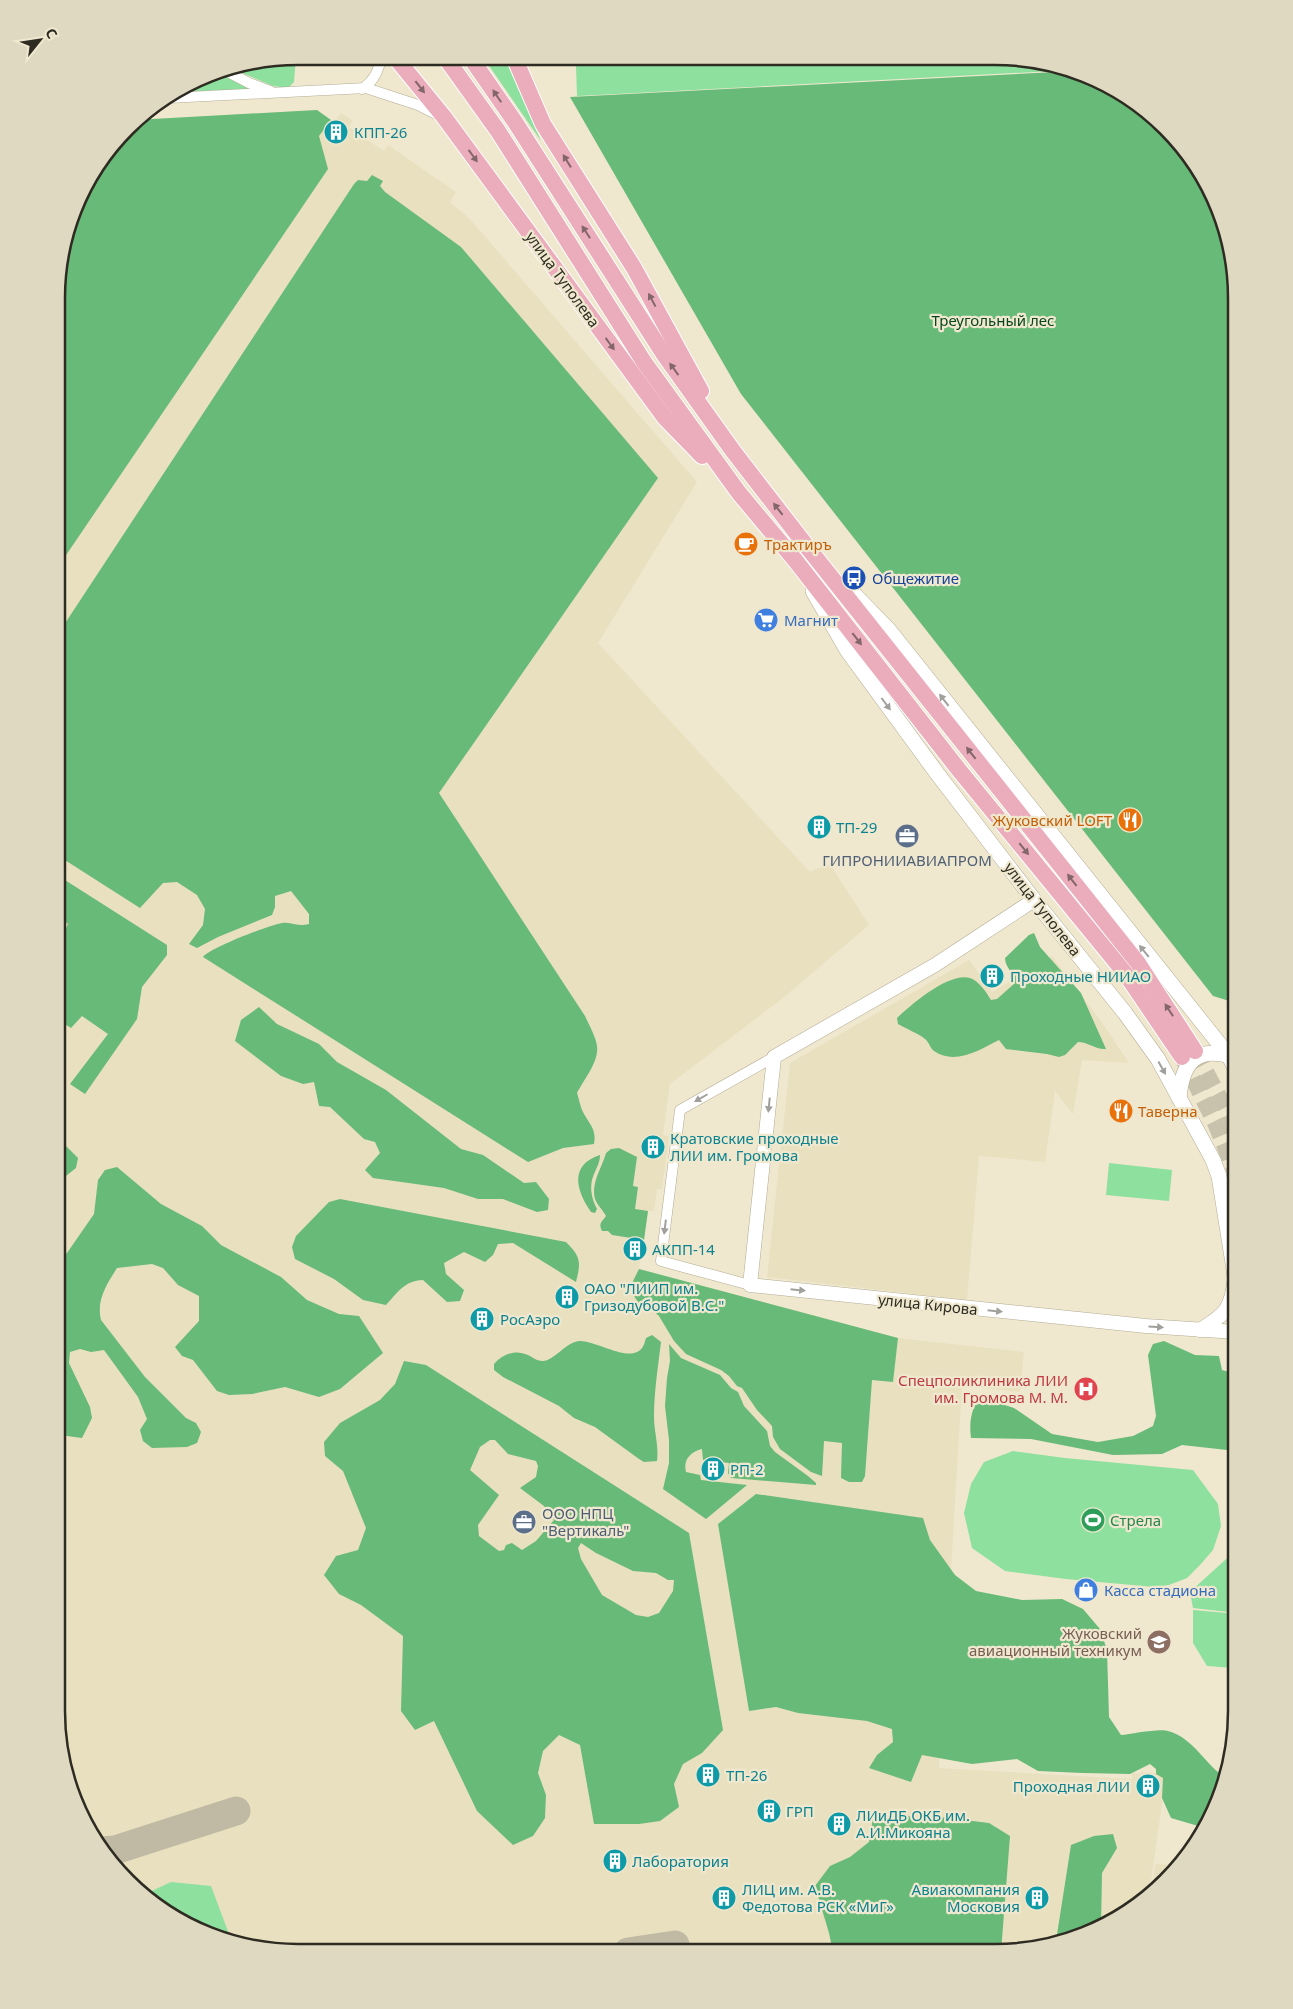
<svg xmlns="http://www.w3.org/2000/svg" width="1293" height="2009" font-family="'Noto Sans',sans-serif">
	<style>
		.built { fill: #e9e0bf }
		.green { fill: #8de09d }
		.forest { fill: #67ba78; fill-rule: evenodd }
		.lines { fill: none; stroke-linecap: round; stroke-linejoin: round }
		.taxiway { stroke: #c0baa4; stroke-width: 29 }
		.primary-tunnel { stroke: #c8c2ac; stroke-width: 16; stroke-dasharray: 16 8; stroke-linecap: butt }
		.minor-casing { stroke: #b3ac94; stroke-width: 11 }
		.tertiary-casing { stroke: #b3ac94; stroke-width: 15 }
		.secondary-casing { stroke: #b3ac94; stroke-width: 16 }
		.primary-casing { stroke: #fff; stroke-width: 18 }
		.minor { stroke: #fff; stroke-width: 10 }
		.tertiary { stroke: #fff; stroke-width: 14 }
		.secondary { stroke: #fff; stroke-width: 15 }
		.primary { stroke: #ebacbc; stroke-width: 16 }
		.oneway { fill: #836667 }
		.oneway2 { fill: #a1a09c }
		.labels { text-anchor: middle; dominant-baseline: central; stroke-width: 4.5; stroke-linejoin: round; paint-order: stroke }
		.culture-label { font-size: 15px; fill: #0d838f; stroke: #efe8cf; text-anchor: start }
		.street-label { font-size: 15px; fill: #2e2c22; stroke: #efe8cf }
		.park-label { font-size: 15px; fill: #08471d; stroke: #efe8cf }
		.food-label { font-size: 15px; fill: #c56008; stroke: #efe8cf; text-anchor: start }
		.transit-label { font-size: 15px; fill: #164399; stroke: #efe8cf; text-anchor: start }
		.shop-label { font-size: 15px; fill: #366cbe; stroke: #efe8cf; text-anchor: start }
		.service-label { font-size: 15px; fill: #4e5e75; stroke: #efe8cf }
		.health-label { font-size: 15px; fill: #be3a42; stroke: #efe8cf; text-anchor: end }
		.leisure-label { font-size: 15px; fill: #27864d; stroke: #efe8cf; text-anchor: start }
		.education-label { font-size: 15px; fill: #785e54; stroke: #efe8cf; text-anchor: end }
		.rim { fill: none; stroke: #2e2c22; stroke-width: 2.5 }
	</style>
	<rect width="100%" height="100%" fill="#efe8cf"/>
	<g class="built">
		<polygon points="317,110 334,122 341,113 353,121 349,127 366,139 384,151 388,145 456,192 450,202 469,218 697,482 598,643 810,872 830,864 869,925 783,998 670,1084 663,1135 669,1136 662,1189 657,1189 654,1211 648,1211 639,1269 898,1338 1024,1352 1020,1392 962,1386 939,1768 1132,1779 1132,1773 1141,1774 1141,1772 1158,1773 1158,1776 1166,1776 1149,1895 1143,1903 1088,1934 996,1953 266,1951 205,1934 151,1903 106,1859 75,1804 56,1711 58,266 81,191 135,120"/>
		<polygon points="1052,956 1103,1024 1129,1063 1082,1060 1073,1114 1055,1091 1045,1162 979,1156 967,1300 767,1277 790,1063 969,960 992,992"/>
		<polygon points="1187,1841 1198,1841 1196,1846 1152,1893 1155,1864 1178,1865 1180,1856 1182,1856"/>
	</g>
	<g class="green">
		<polygon points="296,56 294,82 288,88 273,86 233,69"/>
		<polygon points="483,57 505,57 541,141"/>
		<polygon points="578,57 1027,58 1071,70 577,96 576,66 579,66"/>
		<polygon points="219,72 259,91 175,93 206,75"/>
		<polygon points="1109,1163 1172,1170 1169,1201 1106,1195"/>
		<polygon points="1013,1451 1065,1458 1193,1470 1218,1504 1221,1526 1213,1550 1200,1565 1187,1578 1169,1585 1154,1587 1066,1579 1005,1571 972,1548 964,1513 971,1484 984,1462"/>
		<polygon points="1236,1550 1236,1601 1229,1607 1228,1612 1193,1608 1190,1592"/>
		<polygon points="1193,1610 1227,1613 1229,1620 1236,1626 1234,1668 1207,1666 1193,1643"/>
		<polygon points="171,1882 211,1886 232,1942 205,1934 151,1903 143,1895"/>
	</g>
	<g class="forest">
		<polygon points="578,57 720,57 579,65"/>
		<polygon points="1076,71 1088,75 1142,106 1187,150 1218,205 1237,298 1236,1003 1213,996 741,394 570,97"/>
		<polygon points="317,110 331,120 319,136 328,169 58,567 58,266 81,191 135,120"/>
		<path d="M372,175L383,181L380,186L385,192L461,247L658,478L439,793L585,1016C589,1025 596,1037 597,1046C599,1062 584,1079 577,1093C579,1099 580,1105 582,1110C588,1123 597,1128 594,1144L563,1148L528,1162L203,957C209,948 270,925 282,923C291,922 296,927 309,924V914L291,891L275,896V907L272,915L218,937L197,948L189,944L203,925L205,909L197,895L177,882L163,883L140,908L57,855L58,634L354,184L358,180L367,181Z"/>
		<polygon points="57,875 167,945 167,955 142,987 137,1019 85,1094 70,1084 108,1034 82,1016 71,1028 57,1019 57,947 68,924 57,916"/>
		<path d="M1034,933L1040,947L1081,993L1106,1049C1096,1050 1088,1042 1078,1042L1065,1055L1059,1057L1047,1054L1006,1049L999,1040C981,1049 955,1066 934,1051C930,1048 929,1042 925,1039C918,1033 906,1029 898,1024L897,1018C912,1004 949,972 970,978C979,981 986,992 991,1000L997,999L1015,983C1015,973 1005,968 1005,958L1029,935Z"/>
		<polygon points="259,1007 277,1024 319,1044 337,1062 386,1090 461,1149 483,1155 524,1183 536,1182 549,1199 548,1210 537,1212 503,1199 478,1199 444,1188 373,1178 365,1170 380,1153 375,1142 364,1139 330,1107 319,1106 314,1082 303,1084 281,1076 235,1041 241,1020"/>
		<polygon points="57,1141 63,1143 78,1158 76,1168 57,1183"/>
		<path d="M619,1148L637,1157L633,1186L638,1187L635,1209L648,1211L644,1240L612,1235L608,1231H602C598,1223 602,1222 606,1216C603,1210 597,1205 595,1199C591,1182 602,1168 606,1153L611,1149Z"/>
		<path d="M600,1155C600,1162 597,1167 594,1174C589,1185 591,1198 597,1209L595,1213L591,1212C576,1190 569,1165 600,1155Z"/>
		<path d="M117,1167L161,1204L202,1226L221,1245L281,1277L307,1300L339,1314L359,1316L383,1353L340,1389L319,1397L285,1387L252,1394L229,1395L217,1391L193,1360L182,1356L175,1347L199,1321V1296L178,1285L163,1268L152,1264L117,1268C107,1284 96,1300 101,1320L145,1377L186,1418L196,1423L201,1432L197,1443L187,1447L152,1448L143,1441L140,1430L147,1419L138,1397L104,1350L91,1352L80,1349L70,1352L69,1363L90,1407L92,1418L82,1438L60,1435L57,1433V1261L67,1253L94,1214L98,1180L105,1170Z"/>
		<path d="M340,1199L566,1242C581,1257 581,1262 576,1282L513,1243L498,1244L493,1255L485,1262L464,1252L444,1263L446,1274L464,1290L460,1301L447,1302L423,1280C404,1281 398,1292 386,1305L363,1300L334,1279L295,1259L292,1247L296,1236L329,1202Z"/>
		<polygon points="639,1269 898,1338 893,1382 872,1380 865,1476 862,1482 849,1482 841,1478 842,1443 824,1441 822,1476 811,1472 780,1449 773,1437 772,1426 757,1410 742,1388 737,1386 729,1376 721,1370 686,1354 674,1341 659,1316 650,1308 639,1304 633,1294 632,1283"/>
		<path d="M652,1335L661,1342C658,1367 654,1392 654,1417C654,1432 659,1445 657,1461L644,1462L639,1459L595,1427L574,1418L559,1406L503,1377L494,1370V1364C503,1354 515,1349 528,1355C532,1357 537,1361 542,1361C553,1362 566,1342 579,1341C596,1340 630,1364 642,1348C644,1346 645,1341 646,1338Z"/>
		<path d="M1164,1341L1195,1355L1219,1356L1222,1370L1236,1374V1451L1182,1445L1162,1454L1113,1455L1031,1439L971,1438C969,1423 971,1409 980,1397L1014,1408L1052,1434L1098,1442L1133,1436L1153,1426L1156,1416L1148,1355L1153,1344Z"/>
		<path d="M669,1344L681,1358L720,1375L731,1388L738,1392L744,1406L767,1431L770,1446L775,1452L808,1476L816,1483V1485L731,1478L728,1473L729,1463L703,1460L702,1449C690,1452 683,1460 686,1472L700,1475L701,1480L747,1485L706,1519L663,1489L669,1463V1440L665,1406L667,1378L670,1361Z"/>
		<path d="M404,1361L426,1365L689,1533L723,1730L702,1753L683,1764L674,1784L679,1807L660,1821L639,1824H594L580,1745L559,1735L543,1751L538,1773L546,1795L545,1818L533,1836L513,1845L477,1811L434,1721L415,1730L401,1711L403,1636L361,1605L339,1594L324,1575L336,1556L358,1550L366,1528L343,1471L325,1456L324,1442L340,1423L380,1400L395,1384ZM490,1440H495L508,1454L536,1461L538,1466L536,1477L520,1488L544,1506L554,1520L536,1541L522,1550L512,1543L506,1545L504,1550L499,1551L479,1536L478,1525L499,1495L470,1470L480,1447ZM581,1543L596,1553L633,1571L656,1573L668,1580H674L673,1591L659,1613L648,1617L636,1615L602,1595L581,1559L578,1548Z"/>
		<path d="M756,1494L923,1518L930,1540L955,1575L976,1591L1022,1600L1062,1599L1083,1609L1100,1629L1107,1650L1109,1717L1121,1735C1131,1734 1160,1728 1168,1731C1194,1738 1205,1765 1226,1778L1224,1789L1205,1828L1171,1818L1162,1798L1163,1778L1156,1774V1769L1150,1764L1130,1774L1083,1773L1038,1771L1017,1759L972,1764L922,1755L911,1782L869,1768L877,1755L893,1742L892,1729L867,1721L798,1713L776,1707L749,1711L718,1524Z"/>
		<polygon points="894,1812 916,1818 939,1817 989,1823 1010,1836 1001,1952 833,1952 829,1933 815,1886 830,1866 850,1857 869,1842 873,1818"/>
		<polygon points="1113,1834 1117,1848 1102,1873 1101,1927 1088,1934 1056,1941 1071,1845 1094,1836"/>
	</g>
	<g class="lines">
		<g class="taxiway">
			<polyline points="102,1851 115,1850 236,1811"/>
			<polyline points="628,1952 675,1945"/>
		</g>
		<g class="primary-tunnel">
			<polyline points="1195,1051 1229,1115 1236,1135"/>
			<polyline points="1182,1057 1215,1123 1236,1174"/>
		</g>
		<defs>
			<g id="minor">
				<polyline points="226,71 249,83 270,91"/>
				<path d="M362,89C375,80 378,71 382,56"/>
				<polyline points="168,98 366,88 418,105 438,115"/>
				<polyline points="750,1285 661,1261 680,1110 774,1057"/>
			</g>
			<g id="tertiary">
				<polyline points="1034,900 935,965 774,1057 750,1285 1146,1326 1236,1332"/>
				<path d="M1200,1330C1226,1314 1231,1309 1235,1278"/>
			</g>
			<g id="secondary">
				<polyline points="847,587 888,629 1229,1056 1236,1070"/>
				<polyline points="813,591 847,650 936,772 1034,900 1125,1013 1158,1059 1213,1160 1219,1176 1236,1282"/>
				<path d="M1179,1098C1182,1063 1196,1045 1233,1057"/>
			</g>
			<g id="primary">
				<polyline points="395,57 444,117 665,418 702,456"/>
				<polyline points="445,57 498,131 644,362 739,493 795,560 959,770 1125,973 1182,1057"/>
				<polyline points="470,57 515,122 663,353 733,451 808,548 1138,963 1195,1051"/>
				<polyline points="514,57 543,124 634,268 701,391"/>
			</g>
		</defs>
		<use href="#minor" class="minor-casing"/>
		<use href="#tertiary" class="tertiary-casing"/>
		<use href="#secondary" class="secondary-casing"/>
		<use href="#primary" class="primary-casing"/>
		<use href="#minor" class="minor"/>
		<use href="#tertiary" class="tertiary"/>
		<use href="#secondary" class="secondary"/>
		<use href="#primary" class="primary"/>
	</g>
	<defs><path id="oneway-solid" d="M-6-.8H1V-3.2L6.5 0L1 3.2V.8H-6Z" transform="scale(1.25)"/></defs>
	<g class="oneway">
		<use href="#oneway-solid" transform="translate(420 87) rotate(52)"/>
		<use href="#oneway-solid" transform="translate(497 96) rotate(-124)"/>
		<use href="#oneway-solid" transform="translate(473 156) rotate(54)"/>
		<use href="#oneway-solid" transform="translate(567 161) rotate(-122)"/>
		<use href="#oneway-solid" transform="translate(586 232) rotate(-123)"/>
		<use href="#oneway-solid" transform="translate(652 300) rotate(-118)"/>
		<use href="#oneway-solid" transform="translate(610 344) rotate(54)"/>
		<use href="#oneway-solid" transform="translate(674 369) rotate(-126)"/>
		<use href="#oneway-solid" transform="translate(778 509) rotate(-128)"/>
		<use href="#oneway-solid" transform="translate(857 639) rotate(52)"/>
		<use href="#oneway-solid" transform="translate(971 753) rotate(-128)"/>
		<use href="#oneway-solid" transform="translate(1024 849) rotate(51)"/>
		<use href="#oneway-solid" transform="translate(1072 880) rotate(-128)"/>
		<use href="#oneway-solid" transform="translate(1169 1010) rotate(-123)"/>
	</g>
	<g class="oneway2">
		<use href="#oneway-solid" transform="translate(944 700) rotate(-128)"/>
		<use href="#oneway-solid" transform="translate(886 704) rotate(53)"/>
		<use href="#oneway-solid" transform="translate(1144 951) rotate(-129)"/>
		<use href="#oneway-solid" transform="translate(1162 1068) rotate(61)"/>
		<use href="#oneway-solid" transform="translate(701 1098) rotate(150)"/>
		<use href="#oneway-solid" transform="translate(769 1105) rotate(96)"/>
		<use href="#oneway-solid" transform="translate(665 1227) rotate(97)"/>
		<use href="#oneway-solid" transform="translate(798 1290) rotate(6)"/>
		<use href="#oneway-solid" transform="translate(995 1311) rotate(6)"/>
		<use href="#oneway-solid" transform="translate(1156 1327) rotate(4)"/>
	</g>
	<defs>
		<symbol id="building-disc" viewBox="-11 -11 22 22"><circle r="9.5" fill="#0f9aa8" stroke="#efe8cf"/><path d="M-4-6H4V6H1V3H-1V6H-4ZM-2.5-4.3h1.7v1.8h-1.7ZM.8-4.3h1.7v1.8H.8ZM-2.5-1h1.7V.8h-1.7ZM.8-1h1.7V.8H.8Z" fill="#fff"/></symbol>
		<symbol id="cafe-disc" viewBox="-11 -11 22 22"><circle r="9.5" fill="#e8710a" stroke="#efe8cf"/><path d="M-5.5-4.5H6V0H3Q3 3.5 0 3.5H-2.5Q-5.5 3.5-5.5 0ZM3-3.2v2h1.7v-2ZM-6 4.5H4V6H-6Z" fill="#fff"/></symbol>
		<symbol id="bus-disc" viewBox="-11 -11 22 22"><circle r="9.5" fill="#1a4fb4" stroke="#efe8cf"/><path d="M-5-6H5V4H4V6H2V4H-2V6H-4V4H-5ZM-3.5-4V0h7V-4ZM-3.5 1.2v1.5H-2V1.2ZM2 1.2v1.5H3.5V1.2Z" fill="#fff"/></symbol>
		<symbol id="supermarket-disc" viewBox="-11 -11 22 22"><circle r="9.5" fill="#3f7fe0" stroke="#efe8cf"/><path d="M-6-5.5h2.5l.6 2H6L4.5 2H-2.5L-4.4-4H-6ZM-1.5 3.2a1.3 1.3 0 1 0 .1 0ZM3 3.2a1.3 1.3 0 1 0 .1 0Z" fill="#fff"/></symbol>
		<symbol id="restaurant-disc" viewBox="-11 -11 22 22"><circle r="9.5" fill="#e8710a" stroke="#efe8cf"/><path d="M-5-6h1v4h1v-4h1v4h1v-4h1v5L-1.5 .5V6h-2V.5L-5-1ZM5-6V6H3V1.5H1.5Q1.5-4 5-6Z" fill="#fff"/></symbol>
		<symbol id="office-disc" viewBox="-11 -11 22 22"><circle r="9.5" fill="#5c6f8a" stroke="#efe8cf"/><path d="M-6-3h4V-5.5h4V-3h4V5H-6ZM-1-4.5V-3h2v-1.5ZM-6 0V1H6V0Z" fill="#fff"/></symbol>
		<symbol id="hospital-disc" viewBox="-11 -11 22 22"><circle r="9.5" fill="#e0444e" stroke="#efe8cf"/><path d="M-5-5h3v3.5h4V-5h3V5h-3V1.5h-4V5h-3Z" fill="#fff"/></symbol>
		<symbol id="stadium-disc" viewBox="-11 -11 22 22"><circle r="9.5" fill="#2e9e5b" stroke="#efe8cf"/><path d="M0-5a6.5 5 0 1 0 0 10a6.5 5 0 1 0 0-10ZM-3.5-1.8h7v3.6h-7Z" fill="#fff"/></symbol>
		<symbol id="shop-disc" viewBox="-11 -11 22 22"><circle r="9.5" fill="#3f7fe0" stroke="#efe8cf"/><path d="M-5-2.5h2.3a2.7 3.5 0 0 1 5.4 0H5L5.5 6h-11ZM-1.5-2.5h3a1.5 2.3 0 0 0-3 0Z" fill="#fff"/></symbol>
		<symbol id="university-disc" viewBox="-11 -11 22 22"><circle r="9.5" fill="#8d6e63" stroke="#efe8cf"/><path d="M0-5L7-2L0 1L-7-2ZM-4 1L0 2.5L4 1V4Q0 6-4 4Z" fill="#fff"/></symbol>
	</defs>
	<g fill-rule="evenodd">
		<use href="#building-disc" x="322" y="118" width="28" height="28"/>
		<use href="#cafe-disc" x="732" y="530" width="28" height="28"/>
		<use href="#bus-disc" x="840" y="564" width="28" height="28"/>
		<use href="#supermarket-disc" x="752" y="606" width="28" height="28"/>
		<use href="#restaurant-disc" x="1116" y="806" width="28" height="28"/>
		<use href="#building-disc" x="805" y="813" width="28" height="28"/>
		<use href="#office-disc" x="893" y="822" width="28" height="28"/>
		<use href="#building-disc" x="978" y="962" width="28" height="28"/>
		<use href="#restaurant-disc" x="1107" y="1097" width="28" height="28"/>
		<use href="#building-disc" x="639" y="1133" width="28" height="28"/>
		<use href="#building-disc" x="621" y="1235" width="28" height="28"/>
		<use href="#building-disc" x="553" y="1283" width="28" height="28"/>
		<use href="#building-disc" x="468" y="1305" width="28" height="28"/>
		<use href="#hospital-disc" x="1072" y="1375" width="28" height="28"/>
		<use href="#building-disc" x="699" y="1455" width="28" height="28"/>
		<use href="#stadium-disc" x="1079" y="1506" width="28" height="28"/>
		<use href="#office-disc" x="510" y="1508" width="28" height="28"/>
		<use href="#shop-disc" x="1072" y="1576" width="28" height="28"/>
		<use href="#university-disc" x="1145" y="1628" width="28" height="28"/>
		<use href="#building-disc" x="694" y="1761" width="28" height="28"/>
		<use href="#building-disc" x="1134" y="1772" width="28" height="28"/>
		<use href="#building-disc" x="755" y="1797" width="28" height="28"/>
		<use href="#building-disc" x="825" y="1810" width="28" height="28"/>
		<use href="#building-disc" x="601" y="1847" width="28" height="28"/>
		<use href="#building-disc" x="710" y="1884" width="28" height="28"/>
		<use href="#building-disc" x="1023" y="1884" width="28" height="28"/>
	</g>
	<g class="labels">
		<g class="culture-label">
			<text x="354" y="132">КПП-26</text>
			<text x="836" y="827">ТП-29</text>
			<text x="1010" y="976">Проходные НИИАО</text>
			<text x="670" y="1138">Кратовские проходные<tspan x="670" dy="17">ЛИИ им. Громова</tspan></text>
			<text x="652" y="1249">АКПП-14</text>
			<text x="584" y="1288">ОАО "ЛИИП им.<tspan x="584" dy="17">Гризодубовой В.С."</tspan></text>
			<text x="500" y="1319">РосАэро</text>
			<text x="730" y="1469">РП-2</text>
			<text x="726" y="1775">ТП-26</text>
			<text x="1130" y="1786" text-anchor="end">Проходная ЛИИ</text>
			<text x="786" y="1811">ГРП</text>
			<text x="856" y="1815">ЛИиДБ ОКБ им.<tspan x="856" dy="17">А.И.Микояна</tspan></text>
			<text x="632" y="1861">Лаборатория</text>
			<text x="742" y="1889">ЛИЦ им. А.В.<tspan x="742" dy="17">Федотова РСК «МиГ»</tspan></text>
			<text x="1020" y="1889" text-anchor="end">Авиакомпания<tspan x="1020" dy="17">Московия</tspan></text>
		</g>
		<g class="street-label">
			<text transform="translate(563 279) rotate(54)">улица Туполева</text>
			<text transform="translate(1043 909) rotate(52)">улица Туполева</text>
			<text transform="translate(928 1304) rotate(6)">улица Кирова</text>
		</g>
		<g class="park-label">
			<text x="993" y="320">Треугольный лес</text>
		</g>
		<g class="food-label">
			<text x="764" y="544">Трактиръ</text>
			<text x="1112" y="820" text-anchor="end">Жуковский LOFT</text>
			<text x="1138" y="1111">Таверна</text>
		</g>
		<g class="transit-label">
			<text x="872" y="578">Общежитие</text>
		</g>
		<g class="shop-label">
			<text x="784" y="620">Магнит</text>
			<text x="1104" y="1590">Касса стадиона</text>
		</g>
		<g class="service-label">
			<text x="907" y="860">ГИПРОНИИАВИАПРОМ</text>
			<text x="542" y="1513" text-anchor="start">ООО НПЦ<tspan x="542" dy="17">"Вертикаль"</tspan></text>
		</g>
		<g class="health-label">
			<text x="1068" y="1380">Спецполиклиника ЛИИ<tspan x="1068" dy="17">им. Громова М. М.</tspan></text>
		</g>
		<g class="leisure-label">
			<text x="1110" y="1520">Стрела</text>
		</g>
		<g class="education-label">
			<text x="1142" y="1633">Жуковский<tspan x="1142" dy="17">авиационный техникум</tspan></text>
		</g>
	</g>
	<path d="M0 0H1293V2009H0ZM298 65H995A233 233 0 0 1 1228 298V1711A233 233 0 0 1 995 1944H298A233 233 0 0 1 65 1711V298A233 233 0 0 1 298 65Z" fill="#e0d9c1" fill-rule="evenodd"/>
	<path class="rim" d="M298 65H995A233 233 0 0 1 1228 298V1711A233 233 0 0 1 995 1944H298A233 233 0 0 1 65 1711V298A233 233 0 0 1 298 65Z"/>
	<g transform="translate(40 40) rotate(60)" stroke="#efe8cf" stroke-width="4" paint-order="stroke">
	<path d="M0-4L9 19L0 12L-9 19Z" fill="#2e2c22"/>
	<text y="-8" font-size="14" font-weight="bold" text-anchor="middle" fill="#2e2c22">С</text>
	</g>
</svg>
